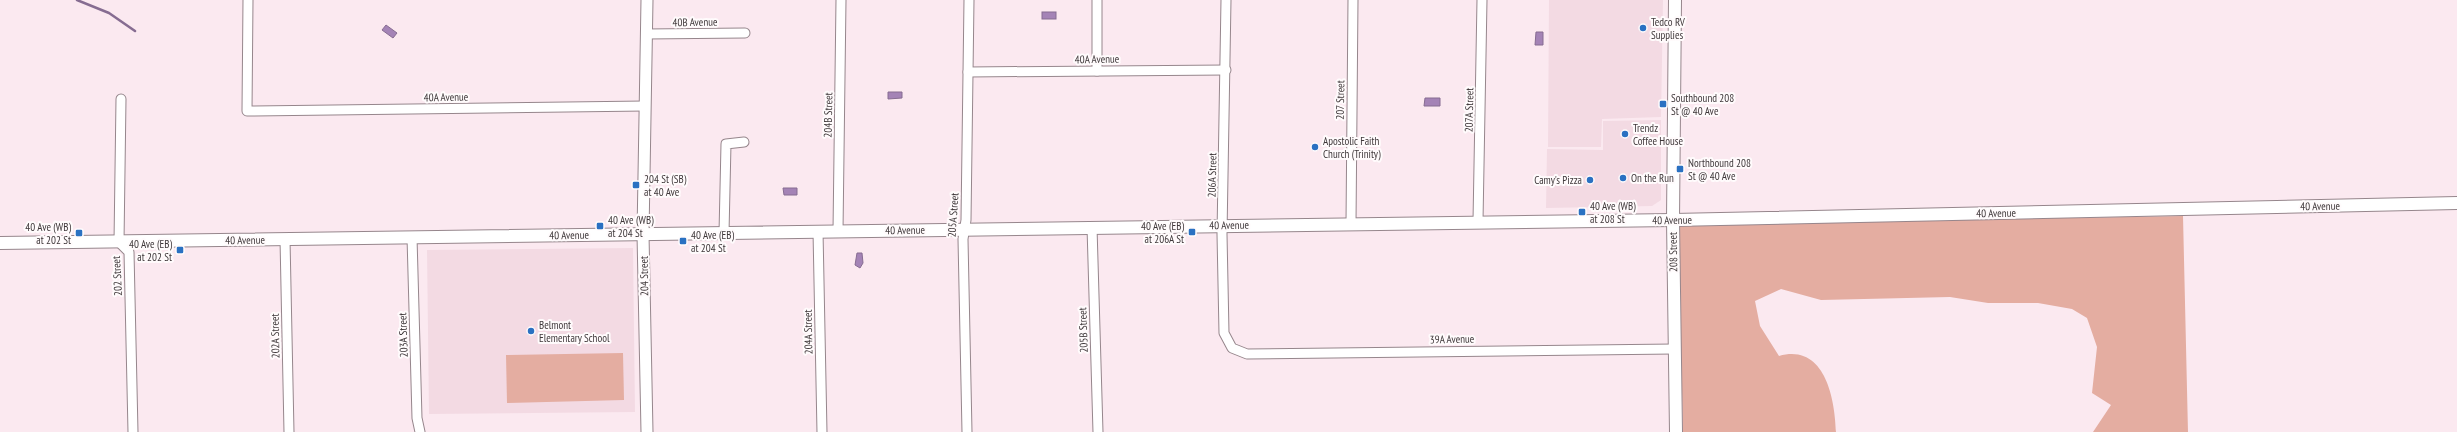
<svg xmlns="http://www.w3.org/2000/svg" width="2457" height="432" font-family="'PT Sans Narrow',sans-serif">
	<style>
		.built { fill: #f3dae3 }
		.green { fill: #e4ada1 }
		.water { fill: #a483b6; stroke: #866c91 }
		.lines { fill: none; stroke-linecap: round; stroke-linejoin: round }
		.stream { stroke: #866c91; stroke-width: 2.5 }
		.minor-casing { stroke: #96868c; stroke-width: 11 }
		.tertiary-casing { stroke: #96868c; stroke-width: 13 }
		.secondary-casing { stroke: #96868c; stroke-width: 14 }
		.minor { stroke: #fff; stroke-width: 9 }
		.tertiary { stroke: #fff; stroke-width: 11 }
		.secondary { stroke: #fff; stroke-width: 12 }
		.poi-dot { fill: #2a71c2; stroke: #fffbfc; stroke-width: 1.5 }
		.labels { text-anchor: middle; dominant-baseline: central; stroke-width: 4; stroke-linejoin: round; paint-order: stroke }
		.street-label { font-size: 11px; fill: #3f383a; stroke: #fffbfc }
		.poi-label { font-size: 11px; fill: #3f383a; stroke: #fffbfc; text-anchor: start }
	</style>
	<rect width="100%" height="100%" fill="#fbe9f0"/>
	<g class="built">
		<polygon points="1549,0 1663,0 1661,117 1602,119 1601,147 1548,147"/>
		<polygon points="1661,120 1661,200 1652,206 1546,208 1547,149 1603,150 1603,121"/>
		<polygon points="633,248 635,412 429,414 427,250"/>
	</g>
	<g class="green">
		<path d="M2183,216L2188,432H2093L2111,405L2092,393L2097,347L2087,318L2072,309L2038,303H1988L1950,297L1821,300L1781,289L1755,301L1760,326L1779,356C1825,343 1835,399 1836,432H1683L1678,224Z"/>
		<polygon points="623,353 624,400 507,403 506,355"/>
	</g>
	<g class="water">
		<rect x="1042" y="12" width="14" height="7"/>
		<polygon points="386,25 397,33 393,38 382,30"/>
		<polygon points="1536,32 1543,32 1543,45 1535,45"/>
		<polygon points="888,92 902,92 902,98 888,99"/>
		<polygon points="1425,98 1440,98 1440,106 1424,106"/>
		<polygon points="783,188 797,188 797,195 784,195"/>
		<polygon points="857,253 862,253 863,263 860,268 855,265"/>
	</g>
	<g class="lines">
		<polyline class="stream" points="77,0 109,13 135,31"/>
		<defs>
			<g id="minor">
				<polyline points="248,0 247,111 645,106"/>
				<polyline points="1226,0 1222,234 1224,333 1232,348 1247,354 1674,349"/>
				<polyline points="646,34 745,33"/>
				<polyline points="1097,71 1097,0"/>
				<polyline points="968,72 1226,70"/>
				<polyline points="121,99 119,242 129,252 133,432"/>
				<polyline points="1478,221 1482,0"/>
				<polyline points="1351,223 1353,0"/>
				<polyline points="1092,227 1098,432"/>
				<polyline points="818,231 822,432"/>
				<polyline points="838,231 841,0"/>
				<polyline points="724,233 726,144 744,142"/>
				<polyline points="412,237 417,418 420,432"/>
				<polyline points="285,239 289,432"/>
				<polyline points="967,432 963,239 966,220 969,0"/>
			</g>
			<polyline id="tertiary" points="647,432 643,234 647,0"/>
			<g id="secondary">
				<polyline points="1675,0 1673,220 1676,432"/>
				<polyline points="0,243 1673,220 2457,203"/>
			</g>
		</defs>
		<use href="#minor" class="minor-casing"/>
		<use href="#tertiary" class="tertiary-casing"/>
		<use href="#secondary" class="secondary-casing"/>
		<use href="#minor" class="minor"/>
		<use href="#tertiary" class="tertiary"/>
		<use href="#secondary" class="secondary"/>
	</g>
	<g class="poi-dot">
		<circle cx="1643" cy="28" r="4"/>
		<rect x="1659" y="100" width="8" height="8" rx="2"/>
		<circle cx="1625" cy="134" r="4"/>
		<circle cx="1315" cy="147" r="4"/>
		<rect x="1676" y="165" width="8" height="8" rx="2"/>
		<circle cx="1623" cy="178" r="4"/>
		<circle cx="1590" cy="180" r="4"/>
		<rect x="632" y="181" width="8" height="8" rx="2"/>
		<rect x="1578" y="208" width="8" height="8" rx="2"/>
		<rect x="596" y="222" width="8" height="8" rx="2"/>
		<rect x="1188" y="228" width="8" height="8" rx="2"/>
		<rect x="75" y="229" width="8" height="8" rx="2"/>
		<rect x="679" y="237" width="8" height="8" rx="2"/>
		<rect x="176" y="246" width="8" height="8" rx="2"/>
		<circle cx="531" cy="331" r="4"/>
	</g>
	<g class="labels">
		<g class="street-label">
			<text transform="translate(695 22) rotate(-1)">40B Avenue</text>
			<text transform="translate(1097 59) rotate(-1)">40A Avenue</text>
			<text transform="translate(446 97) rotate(-1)">40A Avenue</text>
			<text transform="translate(1340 100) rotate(-89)">207 Street</text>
			<text transform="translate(1469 110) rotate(-89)">207A Street</text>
			<text transform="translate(828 115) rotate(-89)">204B Street</text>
			<text transform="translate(1212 175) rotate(-89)">206A Street</text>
			<text transform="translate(2320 206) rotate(-1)">40 Avenue</text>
			<text transform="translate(1996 213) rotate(-1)">40 Avenue</text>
			<text transform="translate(953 215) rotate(-86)">205A Street</text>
			<text transform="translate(1672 220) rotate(-1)">40 Avenue</text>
			<text transform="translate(1229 225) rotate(-1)">40 Avenue</text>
			<text transform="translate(905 230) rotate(-1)">40 Avenue</text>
			<text transform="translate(569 235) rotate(-1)">40 Avenue</text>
			<text transform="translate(245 240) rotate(-1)">40 Avenue</text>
			<text transform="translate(1673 252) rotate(-91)">208 Street</text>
			<text transform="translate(117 276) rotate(-93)">202 Street</text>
			<text transform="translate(644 276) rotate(-91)">204 Street</text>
			<text transform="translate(1083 330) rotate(-92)">205B Street</text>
			<text transform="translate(808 332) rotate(-91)">204A Street</text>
			<text transform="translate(403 335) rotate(-92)">203A Street</text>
			<text transform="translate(275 336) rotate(-91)">202A Street</text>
			<text transform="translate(1452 339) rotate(-1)">39A Avenue</text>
		</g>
		<g class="poi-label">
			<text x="1651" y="22">Tedco RV<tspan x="1651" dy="13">Supplies</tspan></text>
			<text x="1671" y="98">Southbound 208<tspan x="1671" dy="13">St @ 40 Ave</tspan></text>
			<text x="1633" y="128">Trendz<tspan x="1633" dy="13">Coffee House</tspan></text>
			<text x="1323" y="141">Apostolic Faith<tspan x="1323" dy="13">Church (Trinity)</tspan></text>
			<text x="1688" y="163">Northbound 208<tspan x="1688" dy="13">St @ 40 Ave</tspan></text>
			<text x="1631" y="178">On the Run</text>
			<text x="644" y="179">204 St (SB)<tspan x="644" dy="13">at 40 Ave</tspan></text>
			<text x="1582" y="180" text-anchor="end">Camy's Pizza</text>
			<text x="1590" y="206">40 Ave (WB)<tspan x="1590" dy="13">at 208 St</tspan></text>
			<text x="608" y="220">40 Ave (WB)<tspan x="608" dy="13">at 204 St</tspan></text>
			<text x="1184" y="226" text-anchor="end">40 Ave (EB)<tspan x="1184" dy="13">at 206A St</tspan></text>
			<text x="71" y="227" text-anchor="end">40 Ave (WB)<tspan x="71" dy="13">at 202 St</tspan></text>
			<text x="691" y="235">40 Ave (EB)<tspan x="691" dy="13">at 204 St</tspan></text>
			<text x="172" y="244" text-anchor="end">40 Ave (EB)<tspan x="172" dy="13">at 202 St</tspan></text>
			<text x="539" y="325">Belmont<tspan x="539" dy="13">Elementary School</tspan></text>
		</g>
	</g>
</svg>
